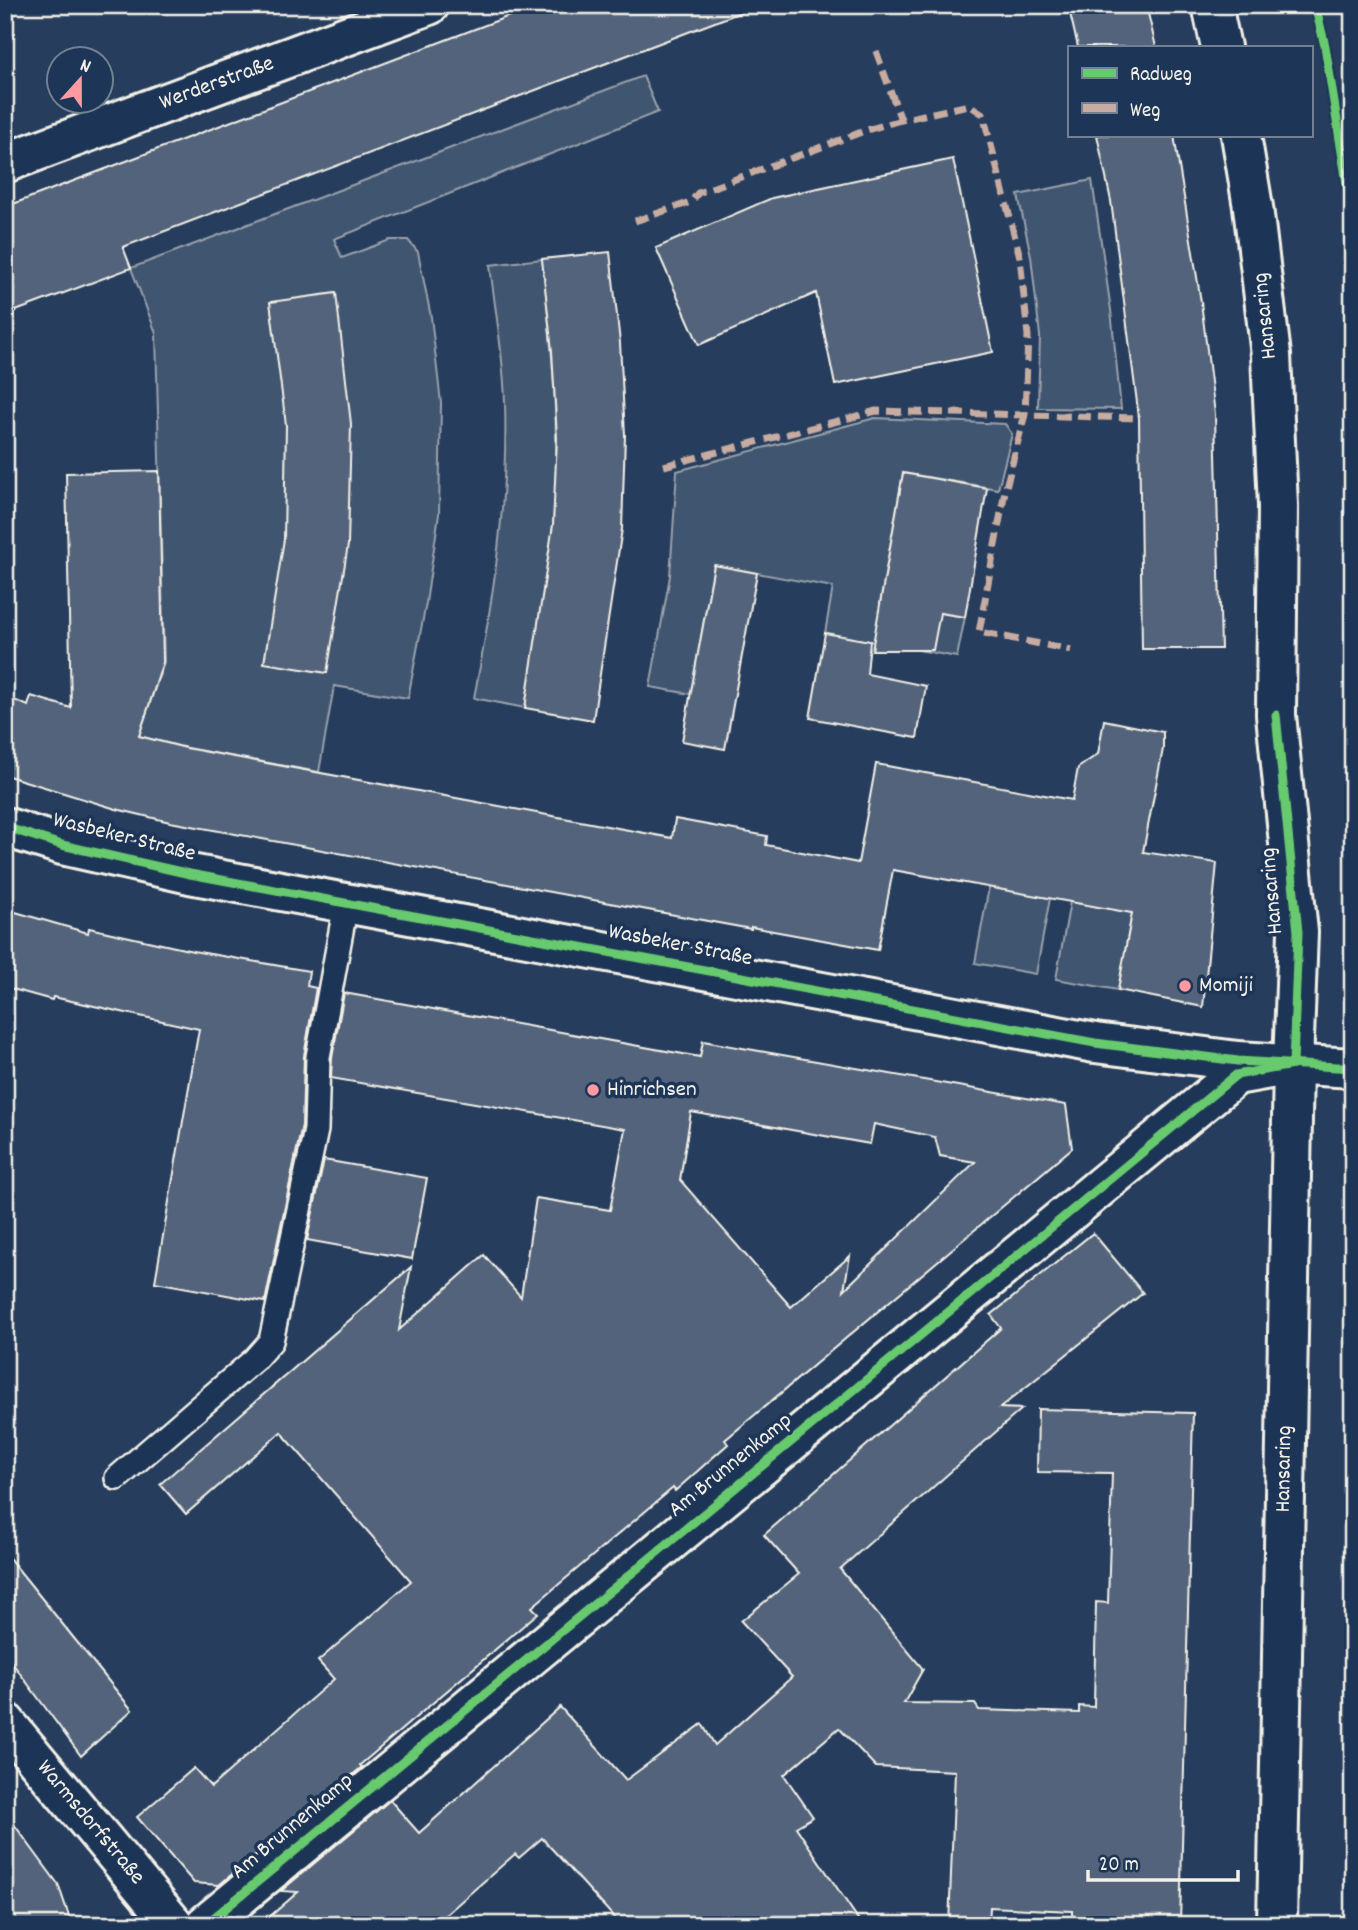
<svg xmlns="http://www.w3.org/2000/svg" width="1358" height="1930" font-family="Dekko,sans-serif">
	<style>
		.green { fill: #40546f; stroke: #9aa2ac; stroke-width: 2 }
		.building { fill: #52647b; stroke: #f4f1e8; stroke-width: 2; fill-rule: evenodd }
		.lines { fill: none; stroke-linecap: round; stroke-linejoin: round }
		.service-casing { stroke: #f4f1e8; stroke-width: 28 }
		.minor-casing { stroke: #f4f1e8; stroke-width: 44 }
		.tertiary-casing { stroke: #f4f1e8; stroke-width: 44 }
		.secondary-casing { stroke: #f4f1e8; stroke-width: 44 }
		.service { stroke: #1d3557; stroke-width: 23 }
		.minor { stroke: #1d3557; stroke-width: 38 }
		.tertiary { stroke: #1d3557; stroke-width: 38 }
		.secondary { stroke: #1d3557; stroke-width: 38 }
		.quiet { stroke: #c7aca2; stroke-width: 7; stroke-dasharray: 14 7; stroke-linecap: butt }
		.cycleway-casing { stroke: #1d3557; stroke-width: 13 }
		.cycleway { stroke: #67ca6e; stroke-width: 9 }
		.poi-dot { fill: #ff9aa2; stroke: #1d3557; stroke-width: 2.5 }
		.labels { text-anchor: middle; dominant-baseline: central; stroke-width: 7; stroke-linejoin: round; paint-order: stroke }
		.street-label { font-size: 23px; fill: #f4f1e8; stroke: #1d3557 }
		.poi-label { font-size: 23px; fill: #f4f1e8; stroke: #1d3557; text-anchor: start }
	</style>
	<rect width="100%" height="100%" fill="#263d5d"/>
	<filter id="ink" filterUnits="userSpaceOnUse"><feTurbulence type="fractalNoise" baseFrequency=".0143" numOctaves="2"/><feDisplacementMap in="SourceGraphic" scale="14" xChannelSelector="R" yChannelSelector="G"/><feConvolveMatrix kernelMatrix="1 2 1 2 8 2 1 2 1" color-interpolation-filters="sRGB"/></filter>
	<g filter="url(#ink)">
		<g class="green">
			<polygon points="643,76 658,112 334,239 342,258 390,240 408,240 418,252 431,317 441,403 439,514 426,603 408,698 334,686 319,772 186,748 139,736 164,662 156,333 131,268"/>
			<polygon points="1092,180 1111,310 1121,409 1038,408 1040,336 1031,256 1018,195"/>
			<path d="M542,259C552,347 561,436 553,524C548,585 535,647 525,708L474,698C493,601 508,503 505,403C504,357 495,311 490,265Z"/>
			<polygon points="875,418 1005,424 1012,434 998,489 903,473 880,603 965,617 957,657 825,633 833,587 714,565 691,694 650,687 670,576 677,471"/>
			<polygon points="989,887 1050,898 1036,974 975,963"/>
			<polygon points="1070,902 1132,913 1118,990 1056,979"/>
		</g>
		<g class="building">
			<polygon points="538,5 749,5 749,9 123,247 131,268 5,315 5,207"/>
			<polygon points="1068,5 1146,5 1156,47 1078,47"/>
			<polygon points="1097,135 1174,135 1201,302 1215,414 1221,649 1142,649 1139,418 1111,201"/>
			<polygon points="953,159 993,352 835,385 816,293 699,345 656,248 772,198"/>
			<polygon points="610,252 620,343 625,435 622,529 593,720 525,708 553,525 557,438 552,351 542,259"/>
			<polygon points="336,293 351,424 348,545 327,673 264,663 284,539 286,425 270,302"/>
			<polygon points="159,471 163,662 139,736 186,748 672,838 675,819 767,836 766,845 858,863 876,764 1072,800 1078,768 1098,754 1104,720 1163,732 1163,749 1143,852 1217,863 1203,1007 1118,990 1132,913 893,870 878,950 751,927 751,929 170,822 116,809 5,775 5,696 28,706 31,696 71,708 66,473"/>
			<polygon points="903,473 987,488 965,617 940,613 933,650 872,650"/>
			<polygon points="714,565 757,573 725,749 682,741"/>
			<polygon points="825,633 870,641 867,674 926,686 917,738 810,718"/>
			<polygon points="5,909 88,933 89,928 193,951 309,971 307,986 316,988 304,1056 302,1125 265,1302 155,1282 199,1029 53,997 52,1000 5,987"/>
			<path d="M344,993L700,1057L703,1041L1066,1105L1072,1148L725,1440L728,1444L675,1491L673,1488L532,1607L538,1613L360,1765L362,1767L219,1885L194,1883L137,1817L194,1768L211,1787L334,1679L318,1661L411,1581L281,1432L186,1514L160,1484L411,1267L399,1330L484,1255L521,1297L536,1198L610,1210L625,1129L331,1078L332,1058ZM691,1112L870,1144L874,1124L935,1137L940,1156L975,1162L844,1290L850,1256L791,1307L680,1180Z"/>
			<polygon points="324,1160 427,1178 412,1259 307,1240"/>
			<polygon points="1093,1233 1143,1293 1000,1408 1022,1409 840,1569 923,1669 904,1703 975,1704 979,1710 1079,1713 1079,1706 1094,1707 1096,1602 1108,1603 1112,1473 1037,1472 1038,1409 1193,1413 1180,1925 1072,1925 1072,1911 990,1907 989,1925 949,1925 955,1771 876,1767 839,1728 784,1775 813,1817 796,1827 862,1925 621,1925 542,1838 519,1858 515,1854 434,1925 260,1925 298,1892 281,1891 390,1800 419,1833 560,1707 626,1780 702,1724 715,1745 792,1677 741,1621 799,1574 764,1535 1001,1328 991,1315"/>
			<polygon points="5,1553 132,1710 81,1756 5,1653"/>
			<polygon points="5,1812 58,1884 72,1925 5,1925"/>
		</g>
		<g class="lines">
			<defs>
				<polyline id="service" points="117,1478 254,1360 271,1341 316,1130 318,1057 346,904"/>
				<g id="minor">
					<polyline points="5,163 429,5"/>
					<polyline points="5,1722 174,1925"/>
					<polyline points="205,1925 1236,1075 1281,1067"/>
				</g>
				<polyline id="tertiary" points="5,827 62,845 190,874 1095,1043 1238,1061 1353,1068"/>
				<g id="secondary">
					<polyline points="1212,5 1221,47"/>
					<polyline points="1241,135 1253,207 1271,355 1278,506 1276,715 1298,932 1293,1065 1277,1925"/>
				</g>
			</defs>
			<use href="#service" class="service-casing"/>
			<use href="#minor" class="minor-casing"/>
			<use href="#tertiary" class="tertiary-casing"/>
			<use href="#secondary" class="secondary-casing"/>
			<use href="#service" class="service"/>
			<use href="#minor" class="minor"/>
			<use href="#tertiary" class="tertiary"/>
			<use href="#secondary" class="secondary"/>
			<g class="quiet">
				<polyline points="876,51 901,120 969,105 983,114 1020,257 1028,336 1025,414 1005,491 979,632 1071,650"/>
				<polyline points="635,221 691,202 698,193 867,130 901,120"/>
				<polyline points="664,466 876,411 1139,418"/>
				<polyline points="1348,1068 1353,1010"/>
			</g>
			<defs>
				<g id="cycleway">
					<polyline points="1315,5 1325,46 1353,221"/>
					<polyline points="1276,715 1298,932 1293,1065"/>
					<polyline points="5,827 62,845 190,874 1095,1043 1238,1061 1353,1068"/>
					<polyline points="205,1925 1236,1075 1293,1065"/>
				</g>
			</defs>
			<use href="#cycleway" class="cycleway-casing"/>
			<use href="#cycleway" class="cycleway"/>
		</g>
	</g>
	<g class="poi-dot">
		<circle cx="1185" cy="986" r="7"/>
		<circle cx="593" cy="1090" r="7"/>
	</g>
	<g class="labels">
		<g class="street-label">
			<text transform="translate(217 84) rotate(-20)">Werderstraße</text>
			<text transform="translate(1266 316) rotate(-96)">Hansaring</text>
			<text transform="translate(124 838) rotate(14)">Wasbeker Straße</text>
			<text transform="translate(1273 891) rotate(-95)">Hansaring</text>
			<text transform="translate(680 946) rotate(11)">Wasbeker Straße</text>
			<text transform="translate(731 1466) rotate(-39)">Am Brunnenkamp</text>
			<text transform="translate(1285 1469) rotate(-89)">Hansaring</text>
			<text transform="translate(90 1823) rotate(50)">Warmsdorfstraße</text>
			<text transform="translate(293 1827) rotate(-40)">Am Brunnenkamp</text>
		</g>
		<g class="poi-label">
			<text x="1199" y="986">Momiji</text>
			<text x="607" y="1090">Hinrichsen</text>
		</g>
	</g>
	<rect width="1358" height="1930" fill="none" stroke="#1d3557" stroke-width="28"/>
	<rect x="14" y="14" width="1330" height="1902" fill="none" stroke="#f4f1e8" stroke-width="2.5" filter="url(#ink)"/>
	<rect x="1068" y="46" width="245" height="91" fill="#1d3557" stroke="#738091" stroke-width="2"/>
	<rect x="1082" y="68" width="35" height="10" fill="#67ca6e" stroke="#738091" stroke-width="2"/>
	<text x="1130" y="80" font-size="21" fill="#f4f1e8">Radweg</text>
	<rect x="1082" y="103" width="35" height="10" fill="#c7aca2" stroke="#738091" stroke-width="2"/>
	<text x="1130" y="116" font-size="21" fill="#f4f1e8">Weg</text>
	<g transform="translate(80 80) rotate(21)"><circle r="33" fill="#1d3557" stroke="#738091" stroke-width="2"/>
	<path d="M0-5L12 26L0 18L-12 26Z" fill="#ff9aa2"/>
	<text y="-10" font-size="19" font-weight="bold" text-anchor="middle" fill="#f4f1e8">N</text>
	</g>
	<path d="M1088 1870v10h150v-10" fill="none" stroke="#f4f1e8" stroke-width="3.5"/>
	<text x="1099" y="1870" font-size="21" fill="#f4f1e8" stroke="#1d3557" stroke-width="5" paint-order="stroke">20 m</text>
</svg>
